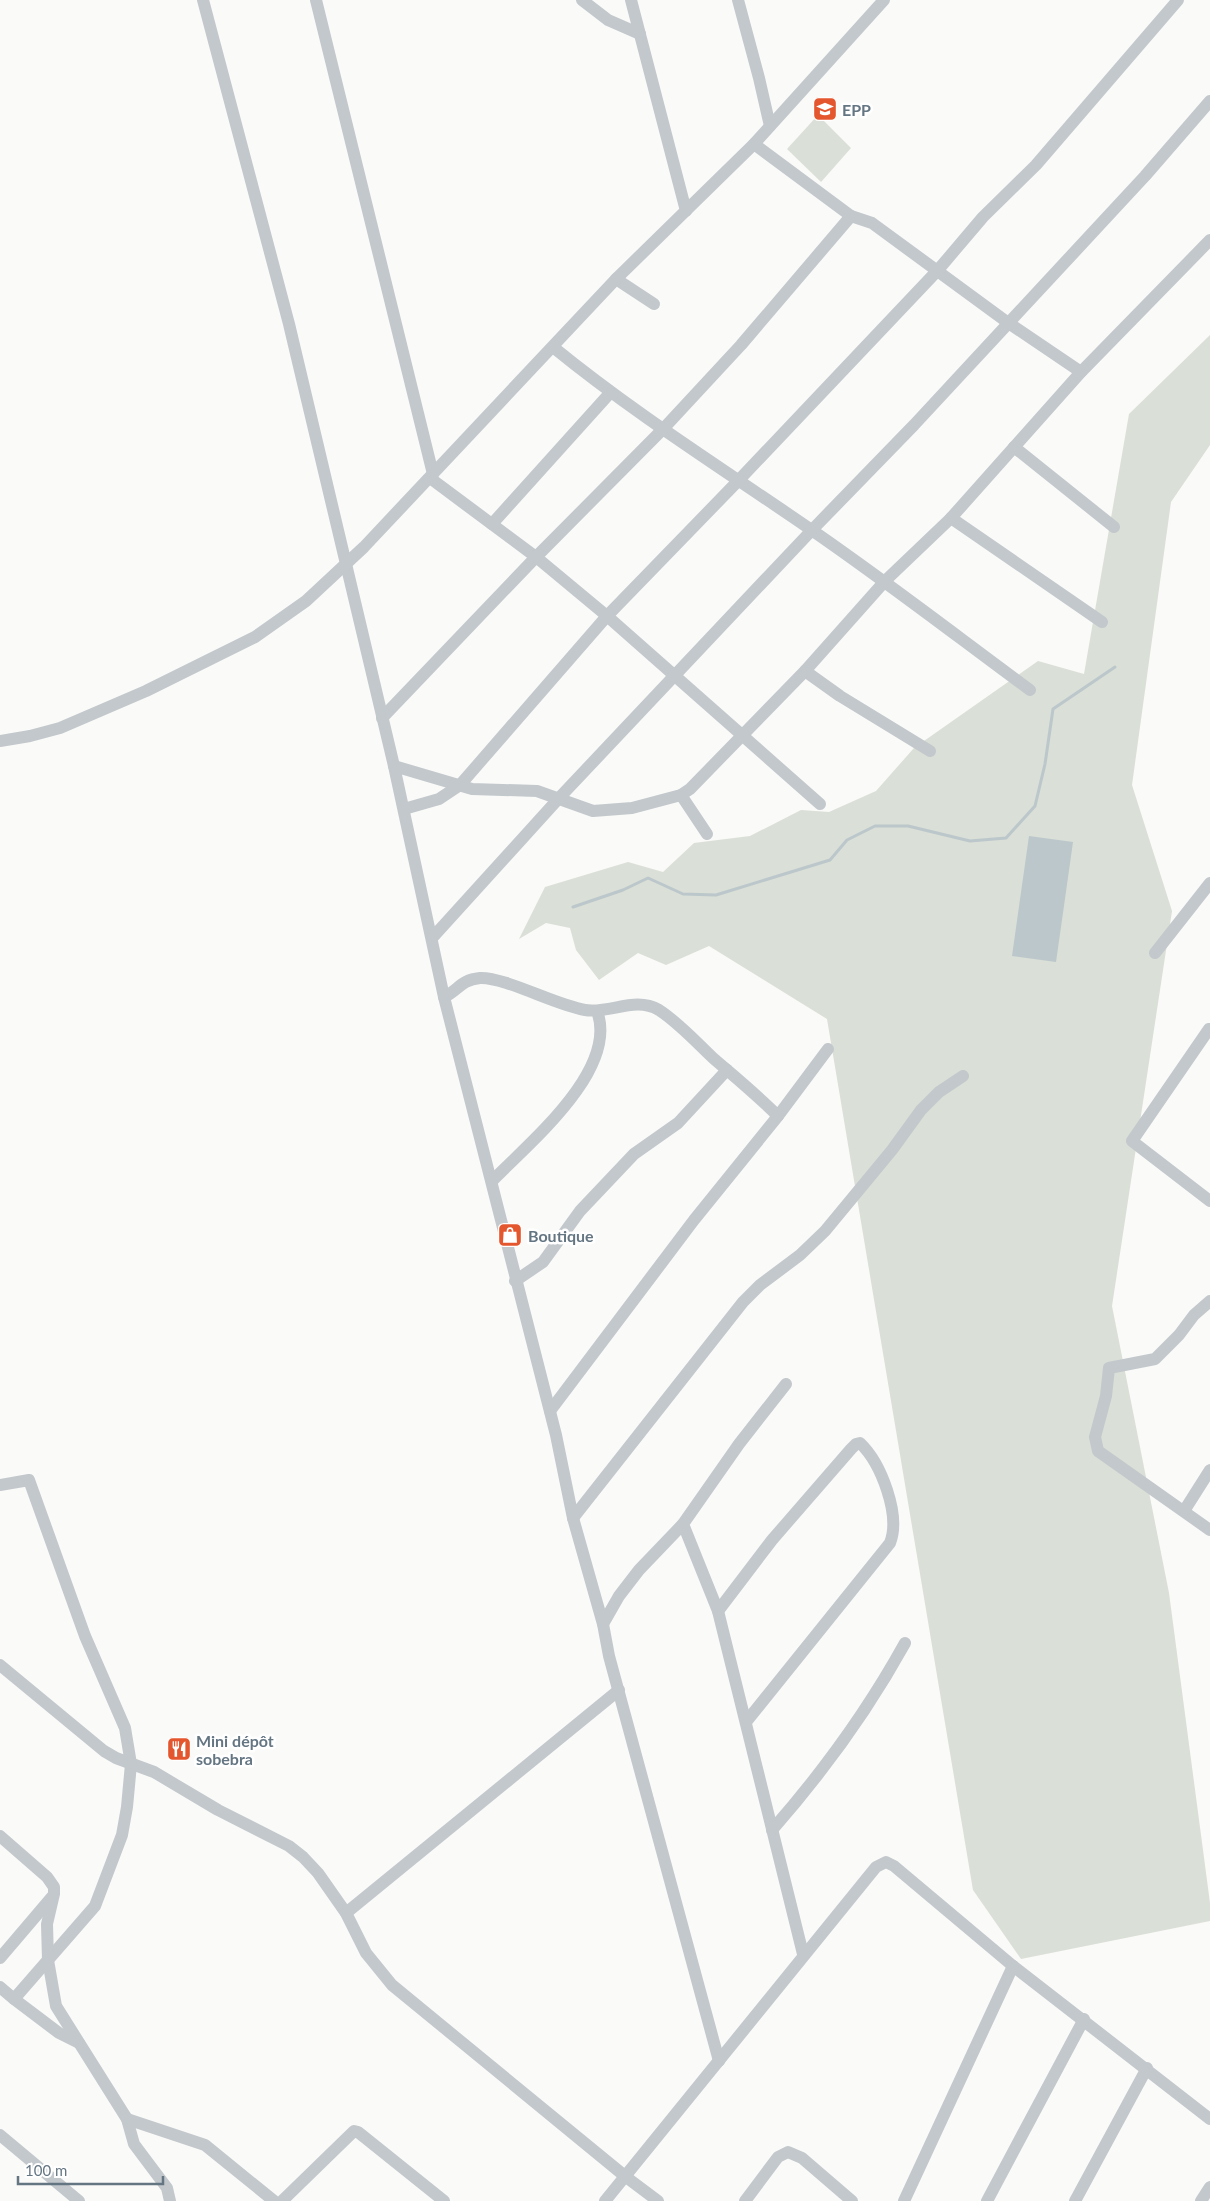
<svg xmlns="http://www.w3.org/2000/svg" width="1210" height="2201" font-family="Lato,sans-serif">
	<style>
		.green { fill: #dadfd7 }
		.water { fill: #bbc7cb }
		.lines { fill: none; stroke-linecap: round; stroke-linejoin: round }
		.stream { stroke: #bbc7cb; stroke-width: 3 }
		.minor { stroke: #c3c8cc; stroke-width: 12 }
		.labels { text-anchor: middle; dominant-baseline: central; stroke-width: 5; stroke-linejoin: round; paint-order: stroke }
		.poi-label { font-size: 16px; font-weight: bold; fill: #657683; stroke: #fff; text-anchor: start }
	</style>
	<rect width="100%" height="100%" fill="#fafaf8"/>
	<g class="green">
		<polygon points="818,115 851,148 821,182 787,149"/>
		<polygon points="1210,335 1210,445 1171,502 1132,785 1172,911 1112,1306 1169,1593 1210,1903 1210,1921 1021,1959 973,1890 827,1019 709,946 666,965 638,953 599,980 576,950 570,928 546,923 519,939 545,887 628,862 663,872 694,843 750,836 801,810 829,812 876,791 914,748 1038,661 1084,674 1129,414"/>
	</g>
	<polygon class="water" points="1029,836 1073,842 1056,962 1012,956"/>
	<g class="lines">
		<polyline class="stream" points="573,907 623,890 648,878 683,894 716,895 830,860 847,840 875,826 908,826 970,841 1006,838 1035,806 1045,764 1053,709 1115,667"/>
		<g class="minor">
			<polyline points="203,0 289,324 394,766 444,997 556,1435 573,1518 603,1624 609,1656 719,2061"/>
			<polyline points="316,0 433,474"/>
			<polyline points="582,0 608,20 640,34"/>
			<polyline points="631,0 686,211"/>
			<polyline points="738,0 759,78 770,126"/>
			<polyline points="754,144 851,216 872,223 1007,322 1081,372"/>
			<polyline points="616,279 654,304"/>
			<path d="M553,347C635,414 726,471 813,531C887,582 958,637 1030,690"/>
			<polyline points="1014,447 1114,527"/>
			<polyline points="430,478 536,557 607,616 820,804"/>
			<polyline points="951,518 1102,622"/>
			<polyline points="492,524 610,393"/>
			<polyline points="805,671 840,696 930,751"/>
			<polyline points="382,718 536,557 664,428 741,345 851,216"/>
			<polyline points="0,741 30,736 60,728 146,691 255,637 306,601 364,547 616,279 754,144 884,0"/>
			<polyline points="394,766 472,789 537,791 593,811 632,808 681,795 690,789 805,671 885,581 951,518 1081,372 1210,240"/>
			<polyline points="681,795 707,834"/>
			<polyline points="404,809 439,799 460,785 607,616 738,481 938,270 983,217 1036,165 1178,0"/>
			<polyline points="433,937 560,797 812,530 914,425 1145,176 1210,101"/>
			<polyline points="1155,953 1210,883"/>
			<path d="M444,997C459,990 460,980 480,978C505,977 555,1005 585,1010C610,1014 635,996 659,1010C679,1023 696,1042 713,1058C735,1077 757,1095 778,1116L694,1220L550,1411"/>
			<polyline points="1209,1029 1132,1141 1210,1201"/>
			<polyline points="778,1116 828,1049"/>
			<path d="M492,1181C529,1143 619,1070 597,1011"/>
			<polyline points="515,1281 543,1262 580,1211 634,1154 678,1123 727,1070"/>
			<polyline points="1210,1301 1194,1315 1179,1335 1155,1359 1109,1368 1106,1396 1095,1437 1098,1451 1210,1530"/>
			<polyline points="0,1485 29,1480 85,1636 125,1728 131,1764 127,1807 122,1835 95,1906 14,1999 0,1987"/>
			<polyline points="1184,1511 1210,1470"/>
			<polyline points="573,1518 743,1302 760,1285 800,1255 825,1231 892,1150 921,1110 939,1092 963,1076"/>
			<polyline points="683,1524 718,1611 803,1954"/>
			<path d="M718,1611L772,1540L851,1449L856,1444L860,1443C881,1463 901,1515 890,1543L746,1722"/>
			<polyline points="603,1624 619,1596 639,1570 683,1524 739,1444 786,1384"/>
			<polyline points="0,1665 104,1751 116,1758 154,1772 218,1810 289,1846 303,1857 318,1873 346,1913 366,1953 392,1985 626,2177 658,2201"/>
			<path d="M772,1830C823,1772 868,1710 905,1643"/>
			<polyline points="0,1836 47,1877 54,1887 54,1894 47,1924 48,1960 56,2006 127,2119 134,2144 167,2188 170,2201"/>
			<polyline points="346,1913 619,1690"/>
			<polyline points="0,1958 52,1897"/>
			<polyline points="14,1999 59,2033 79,2043"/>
			<polyline points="127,2119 205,2145 274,2201"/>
			<polyline points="0,2135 79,2201"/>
			<polyline points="282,2201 354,2131 358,2132 444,2201"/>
			<polyline points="605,2201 876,1867 886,1862 894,1866 1013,1966 1210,2119"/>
			<polyline points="745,2201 778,2157 788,2152 802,2158 852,2201"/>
			<polyline points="904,2201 1013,1966"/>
			<polyline points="987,2201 1084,2019"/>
			<polyline points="1075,2201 1147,2068"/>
			<polyline points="1201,2201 1210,2187"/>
		</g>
	</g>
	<defs>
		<symbol id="school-square" viewBox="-11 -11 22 22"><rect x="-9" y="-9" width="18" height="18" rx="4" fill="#e4572e" stroke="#fff"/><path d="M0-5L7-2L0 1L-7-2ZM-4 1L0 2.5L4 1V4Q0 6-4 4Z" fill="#fff"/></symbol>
		<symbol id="shop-square" viewBox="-11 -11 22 22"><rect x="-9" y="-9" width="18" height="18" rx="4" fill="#e4572e" stroke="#fff"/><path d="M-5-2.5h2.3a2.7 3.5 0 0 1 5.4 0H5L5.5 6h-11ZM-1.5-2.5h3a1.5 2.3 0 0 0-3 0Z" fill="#fff"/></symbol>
		<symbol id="restaurant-square" viewBox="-11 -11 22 22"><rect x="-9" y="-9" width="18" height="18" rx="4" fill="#e4572e" stroke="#fff"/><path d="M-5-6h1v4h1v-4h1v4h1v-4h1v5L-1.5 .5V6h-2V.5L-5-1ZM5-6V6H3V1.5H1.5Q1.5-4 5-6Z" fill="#fff"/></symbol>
	</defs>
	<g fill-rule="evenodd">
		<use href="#school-square" x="811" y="95" width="28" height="28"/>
		<use href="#shop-square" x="496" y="1221" width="28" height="28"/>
		<use href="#restaurant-square" x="165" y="1735" width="28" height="28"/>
	</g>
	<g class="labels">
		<g class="poi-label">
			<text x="842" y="109">EPP</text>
			<text x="528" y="1235">Boutique</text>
			<text x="196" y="1740">Mini dépôt<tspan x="196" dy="18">sobebra</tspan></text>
		</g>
	</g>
	<path d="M18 2176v8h145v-8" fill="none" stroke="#657683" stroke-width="2.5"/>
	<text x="25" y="2176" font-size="15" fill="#657683" stroke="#ffffff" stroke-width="4" paint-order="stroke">100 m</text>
</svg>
